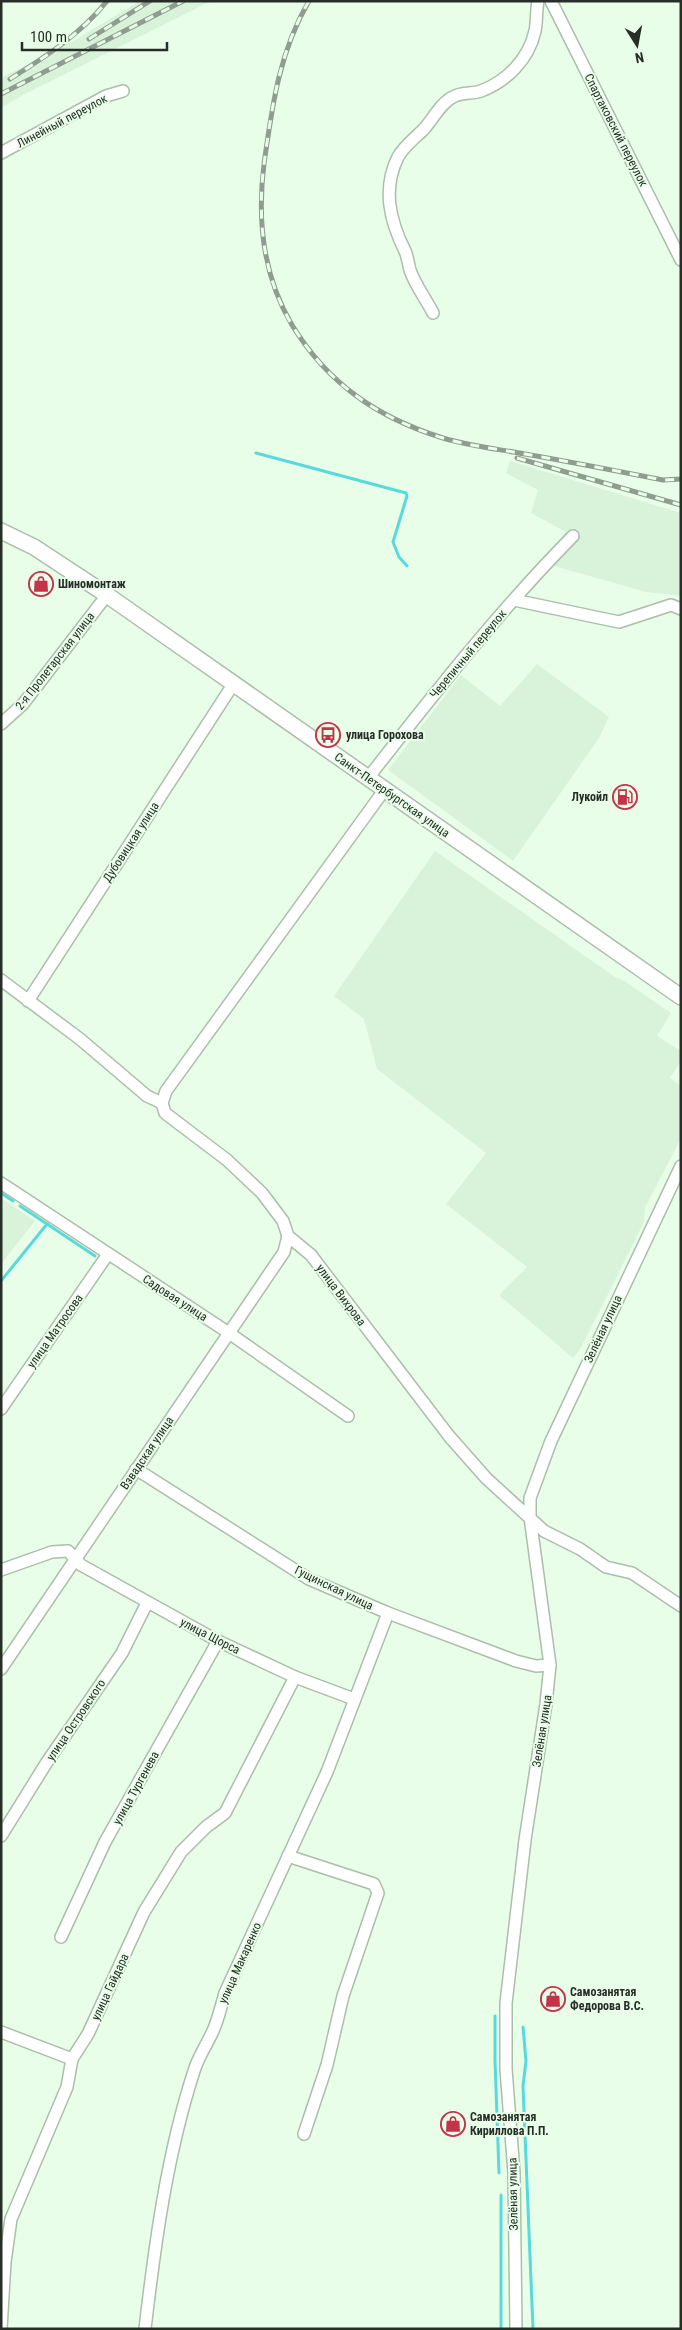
<svg xmlns="http://www.w3.org/2000/svg" width="682" height="2330" font-family="'Roboto Condensed',sans-serif">
	<style>
		.built { fill: #d8f3d9 }
		.lines { fill: none; stroke-linecap: round; stroke-linejoin: round }
		.stream { stroke: #58dadc; stroke-width: 3 }
		.minor-casing { stroke: #aabeaa; stroke-width: 14 }
		.major-casing { stroke: #aabeaa; stroke-width: 18 }
		.minor { stroke: #fff; stroke-width: 11 }
		.major { stroke: #fff; stroke-width: 15 }
		.rail-casing { stroke: #8e9d8f; stroke-width: 5 }
		.rail { stroke: #e9fee9; stroke-width: 3; stroke-dasharray: 9; stroke-linecap: butt }
		.labels { text-anchor: middle; dominant-baseline: central; stroke-width: 4; stroke-linejoin: round; paint-order: stroke }
		.street-label { font-size: 12px; fill: #262e27; stroke: #e9fee9 }
		.poi-label { font-size: 12px; font-weight: bold; fill: #262e27; stroke: #e9fee9; text-anchor: start }
	</style>
	<rect width="100%" height="100%" fill="#e9fee9"/>
	<g class="built">
		<polygon points="140,1 211,1 23,95 1,108 1,78 73,41"/>
		<polygon points="510,461 681,513 681,596 646,592 551,565 545,559 566,532 531,513 538,490 506,473"/>
		<polygon points="537,664 609,717 599,738 513,861 388,770 461,675 500,706"/>
		<polygon points="435,851 615,977 623,980 671,1013 657,1036 681,1051 681,1061 670,1078 681,1086 681,1138 645,1208 644,1222 596,1318 579,1351 573,1358 500,1296 500,1294 527,1267 446,1204 486,1153 377,1069 364,1019 334,996"/>
		<polygon points="1,1198 35,1221 1,1264"/>
	</g>
	<g class="lines">
		<g class="stream">
			<polyline points="256,453 406,493 407,496 393,542 399,557 407,566"/>
			<polyline points="1,1193 13,1201"/>
			<polyline points="20,1206 95,1256"/>
			<polyline points="1,1281 47,1224"/>
			<polyline points="495,2016 495,2060 499,2173"/>
			<polyline points="523,2027 526,2061 523,2086 533,2329"/>
			<polyline points="501,2195 501,2329"/>
		</g>
		<defs>
			<g id="minor">
				<polyline points="551,1 681,260"/>
				<polyline points="1,153 106,96 123,91"/>
				<path d="M433,313C426,299 415,285 410,270C408,264 408,257 405,251C390,221 382,189 398,157C404,146 415,138 424,129C433,119 442,101 455,96C463,92 473,94 481,91C507,81 529,59 535,31C537,22 536,11 538,1"/>
				<polyline points="514,600 619,622 671,605 681,609"/>
				<polyline points="1,724 23,704 107,595"/>
				<path d="M368,778C433,695 499,611 573,536"/>
				<polyline points="1,980 80,1039 147,1096 162,1103 165,1113 227,1160 262,1193 283,1221 288,1236 311,1255 449,1436 486,1478 544,1531 580,1549 606,1567 632,1573 681,1606"/>
				<polyline points="28,1001 234,683"/>
				<polyline points="162,1103 166,1091 385,789"/>
				<polyline points="1,1183 229,1333 348,1416"/>
				<polyline points="1,1409 108,1254"/>
				<polyline points="136,1469 309,1579 388,1613 516,1661 536,1666 550,1665"/>
				<polyline points="1,1570 52,1552 68,1551 81,1565 218,1641 295,1677 354,1699"/>
				<polyline points="1,1669 284,1252 288,1236"/>
				<polyline points="1,1836 47,1762 122,1653 147,1603"/>
				<polyline points="288,1856 374,1884 378,1893 343,1996 327,2065 304,2134"/>
				<polyline points="61,1937 105,1842 218,1641"/>
				<polyline points="1,2032 72,2059"/>
				<polyline points="1,2329 5,2262 11,2219 67,2087 72,2059 88,2034 144,1912 181,1852 206,1827 225,1813 295,1677"/>
				<path d="M145,2329C155,2243 167,2154 194,2071C198,2057 206,2046 212,2033C218,2021 221,2006 225,1993L327,1772L388,1613"/>
				<polyline points="516,2329 514,2173 506,2069 506,2003 525,1840 546,1704 550,1665 530,1517 530,1498 551,1441 681,1166"/>
			</g>
			<polyline id="major" points="1,531 34,547 107,595 681,997"/>
		</defs>
		<use href="#minor" class="minor-casing"/>
		<use href="#major" class="major-casing"/>
		<use href="#minor" class="minor"/>
		<use href="#major" class="major"/>
		<defs>
			<g id="rail">
				<path d="M309,1C279,52 272,107 264,164C257,220 263,276 292,325C328,384 378,418 443,438C469,446 498,449 525,454C571,462 617,471 663,480L681,479"/>
				<polyline points="89,39 150,1"/>
				<path d="M10,79C45,57 81,34 107,1"/>
				<polyline points="1,94 183,1"/>
				<polyline points="517,458 681,505"/>
			</g>
		</defs>
		<use href="#rail" class="rail-casing"/>
		<use href="#rail" class="rail"/>
	</g>
	<defs>
		<symbol id="shop-ring" viewBox="-11 -11 22 22"><circle r="9.5" fill="#e9fee9" stroke="#c33349" stroke-width="1.5"/><path d="M-5-2.5h2.3a2.7 3.5 0 0 1 5.4 0H5L5.5 6h-11ZM-1.5-2.5h3a1.5 2.3 0 0 0-3 0Z" fill="#c33349"/></symbol>
		<symbol id="bus-ring" viewBox="-11 -11 22 22"><circle r="9.5" fill="#e9fee9" stroke="#c33349" stroke-width="1.5"/><path d="M-5-6H5V4H4V6H2V4H-2V6H-4V4H-5ZM-3.5-4V0h7V-4ZM-3.5 1.2v1.5H-2V1.2ZM2 1.2v1.5H3.5V1.2Z" fill="#c33349"/></symbol>
		<symbol id="fuel-ring" viewBox="-11 -11 22 22"><circle r="9.5" fill="#e9fee9" stroke="#c33349" stroke-width="1.5"/><path d="M-5.5-6h7V0h2V4h1.3V-2.5L3-4.5l.8-.8L6-3V5H2.5V1h-1V6h-7ZM-4.2-4.7v3.2H.2V-4.7Z" fill="#c33349"/></symbol>
	</defs>
	<g fill-rule="evenodd">
		<use href="#shop-ring" x="27" y="570" width="28" height="28"/>
		<use href="#bus-ring" x="314" y="721" width="28" height="28"/>
		<use href="#fuel-ring" x="611" y="783" width="28" height="28"/>
		<use href="#shop-ring" x="539" y="1985" width="28" height="28"/>
		<use href="#shop-ring" x="439" y="2110" width="28" height="28"/>
	</g>
	<g class="labels">
		<g class="street-label">
			<text transform="translate(62 121) rotate(-28)">Линейный переулок</text>
			<text transform="translate(616 130) rotate(63)">Спартаковский переулок</text>
			<text transform="translate(468 654) rotate(-50)">Черепичный переулок</text>
			<text transform="translate(55 661) rotate(-52)">2-я Пролетарская улица</text>
			<text transform="translate(392 795) rotate(35)">Санкт-Петербургская улица</text>
			<text transform="translate(131 842) rotate(-57)">Дубовицкая улица</text>
			<text transform="translate(341 1295) rotate(53)">улица Вихрова</text>
			<text transform="translate(175 1298) rotate(33)">Садовая улица</text>
			<text transform="translate(603 1329) rotate(-65)">Зелёная улица</text>
			<text transform="translate(55 1331) rotate(-55)">улица Матросова</text>
			<text transform="translate(147 1453) rotate(-56)">Взвадская улица</text>
			<text transform="translate(334 1588) rotate(26)">Гущинская улица</text>
			<text transform="translate(210 1636) rotate(27)">улица Щорса</text>
			<text transform="translate(76 1720) rotate(-56)">улица Островского</text>
			<text transform="translate(542 1731) rotate(-81)">Зелёная улица</text>
			<text transform="translate(136 1788) rotate(-61)">улица Тургенева</text>
			<text transform="translate(240 1963) rotate(-66)">улица Макаренко</text>
			<text transform="translate(110 1987) rotate(-65)">улица Гайдара</text>
			<text transform="translate(513 2194) rotate(-91)">Зелёная улица</text>
		</g>
		<g class="poi-label">
			<text x="58" y="584">Шиномонтаж</text>
			<text x="346" y="735">улица Горохова</text>
			<text x="608" y="797" text-anchor="end">Лукойл</text>
			<text x="570" y="1992">Самозанятая<tspan x="570" dy="14">Федорова В.С.</tspan></text>
			<text x="470" y="2117">Самозанятая<tspan x="470" dy="14">Кириллова П.П.</tspan></text>
		</g>
	</g>
	<rect width="682" height="2330" fill="none" stroke="#262e27" stroke-width="5"/>
	<g transform="translate(637 45) rotate(169)" stroke="#e9fee9" stroke-width="4" paint-order="stroke">
	<path d="M0-4L9 19L0 12L-9 19Z" fill="#262e27"/>
	<text y="-8" font-size="14" font-weight="bold" text-anchor="middle" fill="#262e27">N</text>
	</g>
	<path d="M22 42v8h145v-8" fill="none" stroke="#262e27" stroke-width="2.5"/>
	<text x="30" y="42" font-size="15" fill="#262e27" stroke="#e9fee9" stroke-width="4" paint-order="stroke">100 m</text>
</svg>
